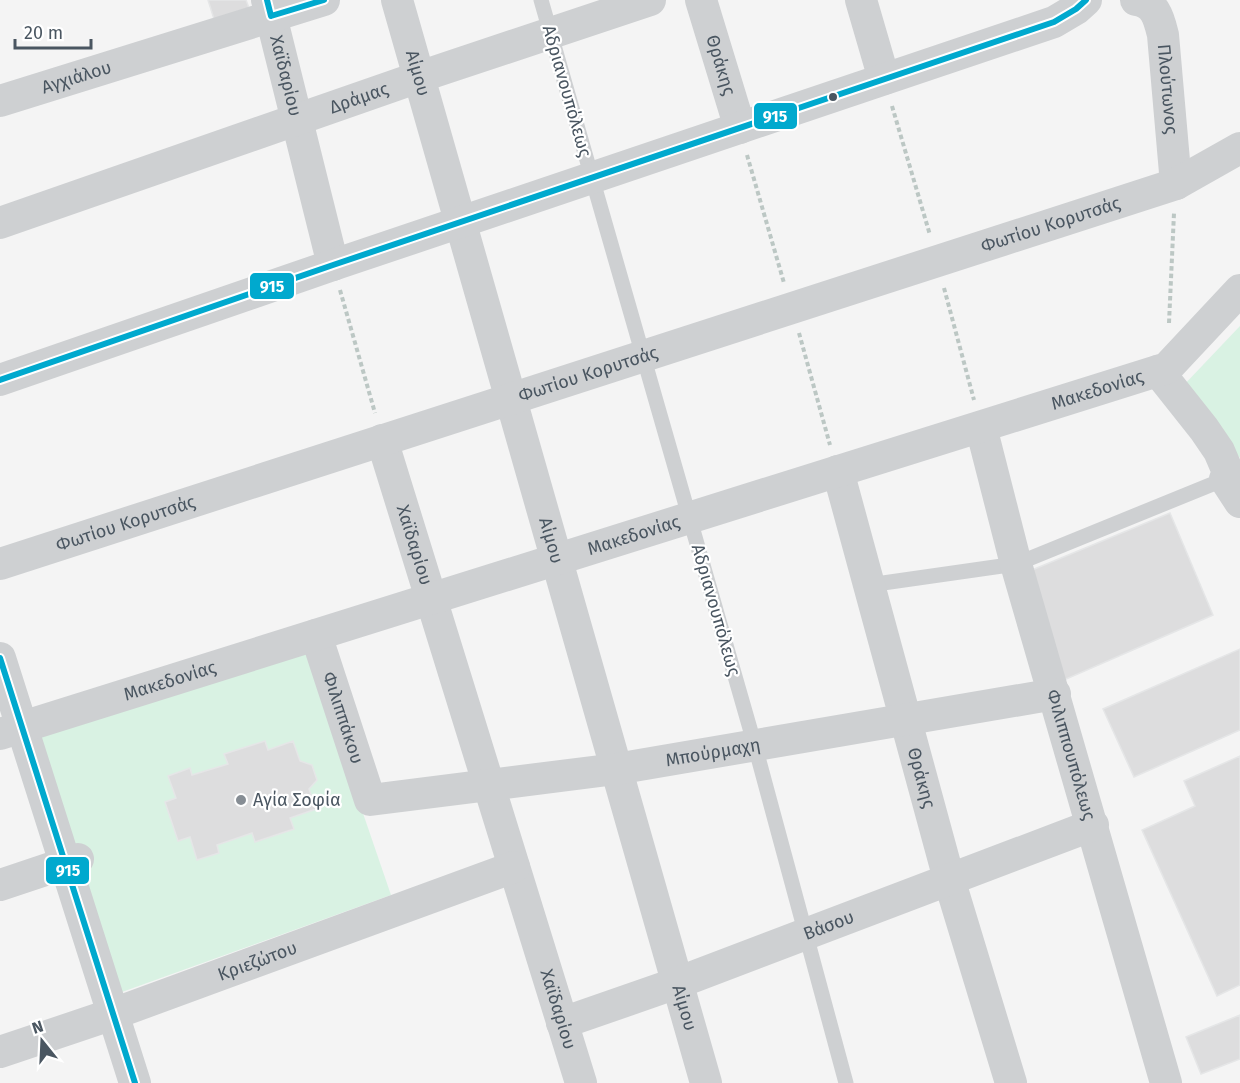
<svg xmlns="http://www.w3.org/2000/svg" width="1240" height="1083" font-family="'Fira Sans',sans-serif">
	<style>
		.green { fill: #d9f2e3 }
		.building { fill: #ddddde; stroke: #e5e6e7; stroke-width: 1.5 }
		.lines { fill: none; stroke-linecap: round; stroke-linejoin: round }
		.path { stroke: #bcc7c4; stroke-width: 4; stroke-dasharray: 4.5 3; stroke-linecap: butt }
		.lane { stroke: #ced0d2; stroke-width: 15 }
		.street { stroke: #ced0d2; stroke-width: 32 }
		.bus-1-casing { stroke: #fff; stroke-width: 10 }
		.bus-1 { stroke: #00a9ce; stroke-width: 6 }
		.bus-dot { fill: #4a5661; stroke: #fff; stroke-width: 2 }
		.poi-dot { fill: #868d94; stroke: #fff; stroke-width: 2 }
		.labels { text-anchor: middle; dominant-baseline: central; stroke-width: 4.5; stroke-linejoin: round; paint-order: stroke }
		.street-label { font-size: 18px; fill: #4a5661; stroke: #fff }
		.poi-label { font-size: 18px; fill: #4a5661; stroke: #fff; text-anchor: start }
		.line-badge { stroke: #fff; stroke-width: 2 }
		.badge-label { font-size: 16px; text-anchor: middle; font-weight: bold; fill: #fff }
	</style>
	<rect width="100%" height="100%" fill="#f4f4f4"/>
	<g class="green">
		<polygon points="1240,326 1240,458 1183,386"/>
		<polygon points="305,644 391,895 122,992 37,729"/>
	</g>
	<g class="building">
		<polygon points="208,0 246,0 249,8 214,19"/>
		<polygon points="1170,513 1213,615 1064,680 1032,570"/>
		<polygon points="1240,649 1240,730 1134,777 1103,709"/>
		<polygon points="265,741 268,750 293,741 300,761 312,765 317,780 309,789 316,809 290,818 294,829 255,842 252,833 217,845 219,853 197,860 190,837 178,841 165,802 176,798 168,776 190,768 192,775 228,764 224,754"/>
		<polygon points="1240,756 1240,985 1217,996 1142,830 1195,806 1184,781"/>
		<polygon points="1240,1015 1240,1059 1201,1074 1186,1037"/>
	</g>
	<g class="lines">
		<g class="path">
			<polyline points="892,106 930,235"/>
			<polyline points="747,155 784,283"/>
			<polyline points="944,288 974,400"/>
			<polyline points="340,290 375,413"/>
			<polyline points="1169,323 1174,213"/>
			<polyline points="799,333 830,445"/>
		</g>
		<g class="lane">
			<polyline points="541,0 755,746 846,1083"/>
			<polyline points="869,585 1016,564 1225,479"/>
		</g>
		<g class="street">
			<path id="s1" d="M267,0L333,265"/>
			<path id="s2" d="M397,0L706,1083"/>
			<path id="s3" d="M701,0L740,128"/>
			<polyline points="861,0 884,79"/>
			<path id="s4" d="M1136,0C1156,3 1159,19 1163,35L1176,184"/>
			<path id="s5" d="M0,101L324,0"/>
			<path id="s6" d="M0,223L419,77L650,0"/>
			<polyline points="1158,371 1204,429 1219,451 1228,472 1225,479 1240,502"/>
			<polyline points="0,380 333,265 1054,22 1076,9 1086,0"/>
			<path id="s7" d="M981,427L1016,564L1166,1083"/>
			<path id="s8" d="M382,440L581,1083"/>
			<path id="s9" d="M838,471L949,879L1011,1083"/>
			<path id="s10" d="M0,564L1176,184L1240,148"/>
			<path id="s11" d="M316,635L370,800L616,769L1055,694"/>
			<polyline points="0,658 135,1083"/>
			<path id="s12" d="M0,734L1167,368L1240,290"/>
			<polyline points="0,885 78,859"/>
			<path id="s13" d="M562,1023L677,983L1093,825"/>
			<path id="s14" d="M0,1052L113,1014L514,867"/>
		</g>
		<defs>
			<g id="bus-1">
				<polyline points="267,0 271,16 324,0"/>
				<polyline points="0,380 333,265 1054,22 1076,9 1086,0"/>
				<polyline points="0,658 135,1083"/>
			</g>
		</defs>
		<use href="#bus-1" class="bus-1-casing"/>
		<use href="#bus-1" class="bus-1"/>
	</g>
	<circle class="bus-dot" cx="833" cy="97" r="5"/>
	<circle class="poi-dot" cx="241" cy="800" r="6"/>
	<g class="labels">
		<g class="street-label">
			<text stroke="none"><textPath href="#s3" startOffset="68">Θράκης</textPath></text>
			<text stroke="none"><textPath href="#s2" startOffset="76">Αίμου</textPath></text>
			<text stroke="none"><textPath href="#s1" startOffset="78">Χαϊδαρίου</textPath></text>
			<text stroke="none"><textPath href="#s5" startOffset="80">Αγχιάλου</textPath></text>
			<text stroke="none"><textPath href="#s4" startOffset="102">Πλούτωνος</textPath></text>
			<text transform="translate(567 91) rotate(74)">Αδριανουπόλεως</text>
			<text stroke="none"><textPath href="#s6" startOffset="380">Δράμας</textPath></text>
			<text stroke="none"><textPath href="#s10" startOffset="1104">Φωτίου Κορυτσάς</textPath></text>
			<text stroke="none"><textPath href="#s10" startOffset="618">Φωτίου Κορυτσάς</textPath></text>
			<text stroke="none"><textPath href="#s12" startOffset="1150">Μακεδονίας</textPath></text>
			<text stroke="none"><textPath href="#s10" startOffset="132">Φωτίου Κορυτσάς</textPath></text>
			<text stroke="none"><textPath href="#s12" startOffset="664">Μακεδονίας</textPath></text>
			<text stroke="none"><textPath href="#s2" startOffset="562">Αίμου</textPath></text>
			<text stroke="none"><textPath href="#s8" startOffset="110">Χαϊδαρίου</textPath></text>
			<text transform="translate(716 610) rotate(74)">Αδριανουπόλεως</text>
			<text stroke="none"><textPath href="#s12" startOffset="178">Μακεδονίας</textPath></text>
			<text stroke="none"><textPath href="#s11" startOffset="87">Φιλιππάκου</textPath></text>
			<text stroke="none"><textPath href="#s11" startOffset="520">Μπούρμαχη</textPath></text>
			<text stroke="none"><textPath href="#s7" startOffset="340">Φιλιππουπόλεως</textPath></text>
			<text stroke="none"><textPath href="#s9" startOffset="318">Θράκης</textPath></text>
			<text stroke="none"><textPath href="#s13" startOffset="284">Βάσου</textPath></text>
			<text stroke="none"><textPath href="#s14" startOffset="273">Κριεζώτου</textPath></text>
			<text stroke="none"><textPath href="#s8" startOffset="596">Χαϊδαρίου</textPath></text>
			<text stroke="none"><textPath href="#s2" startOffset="1048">Αίμου</textPath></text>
		</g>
		<g class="poi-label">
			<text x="253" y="800">Αγία Σοφία</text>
		</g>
	</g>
	<g class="line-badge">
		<rect x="753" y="102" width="45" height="28" rx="6" fill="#00a9ce"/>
		<rect x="249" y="272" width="46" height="28" rx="6" fill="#00a9ce"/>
		<rect x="45" y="856" width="45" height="29" rx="6" fill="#00a9ce"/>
	</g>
	<g class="badge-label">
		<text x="775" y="122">915</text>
		<text x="272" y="292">915</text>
		<text x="68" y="876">915</text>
	</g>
	<g transform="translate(42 1041) rotate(342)" stroke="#ffffff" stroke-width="4.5" paint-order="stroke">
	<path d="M0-4.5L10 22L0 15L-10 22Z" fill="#4a5661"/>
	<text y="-9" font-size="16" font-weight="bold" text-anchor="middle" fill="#4a5661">N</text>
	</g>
	<path d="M15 39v9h76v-9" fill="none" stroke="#4a5661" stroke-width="3"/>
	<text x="24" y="39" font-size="18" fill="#4a5661" stroke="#ffffff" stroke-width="4.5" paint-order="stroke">20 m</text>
</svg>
